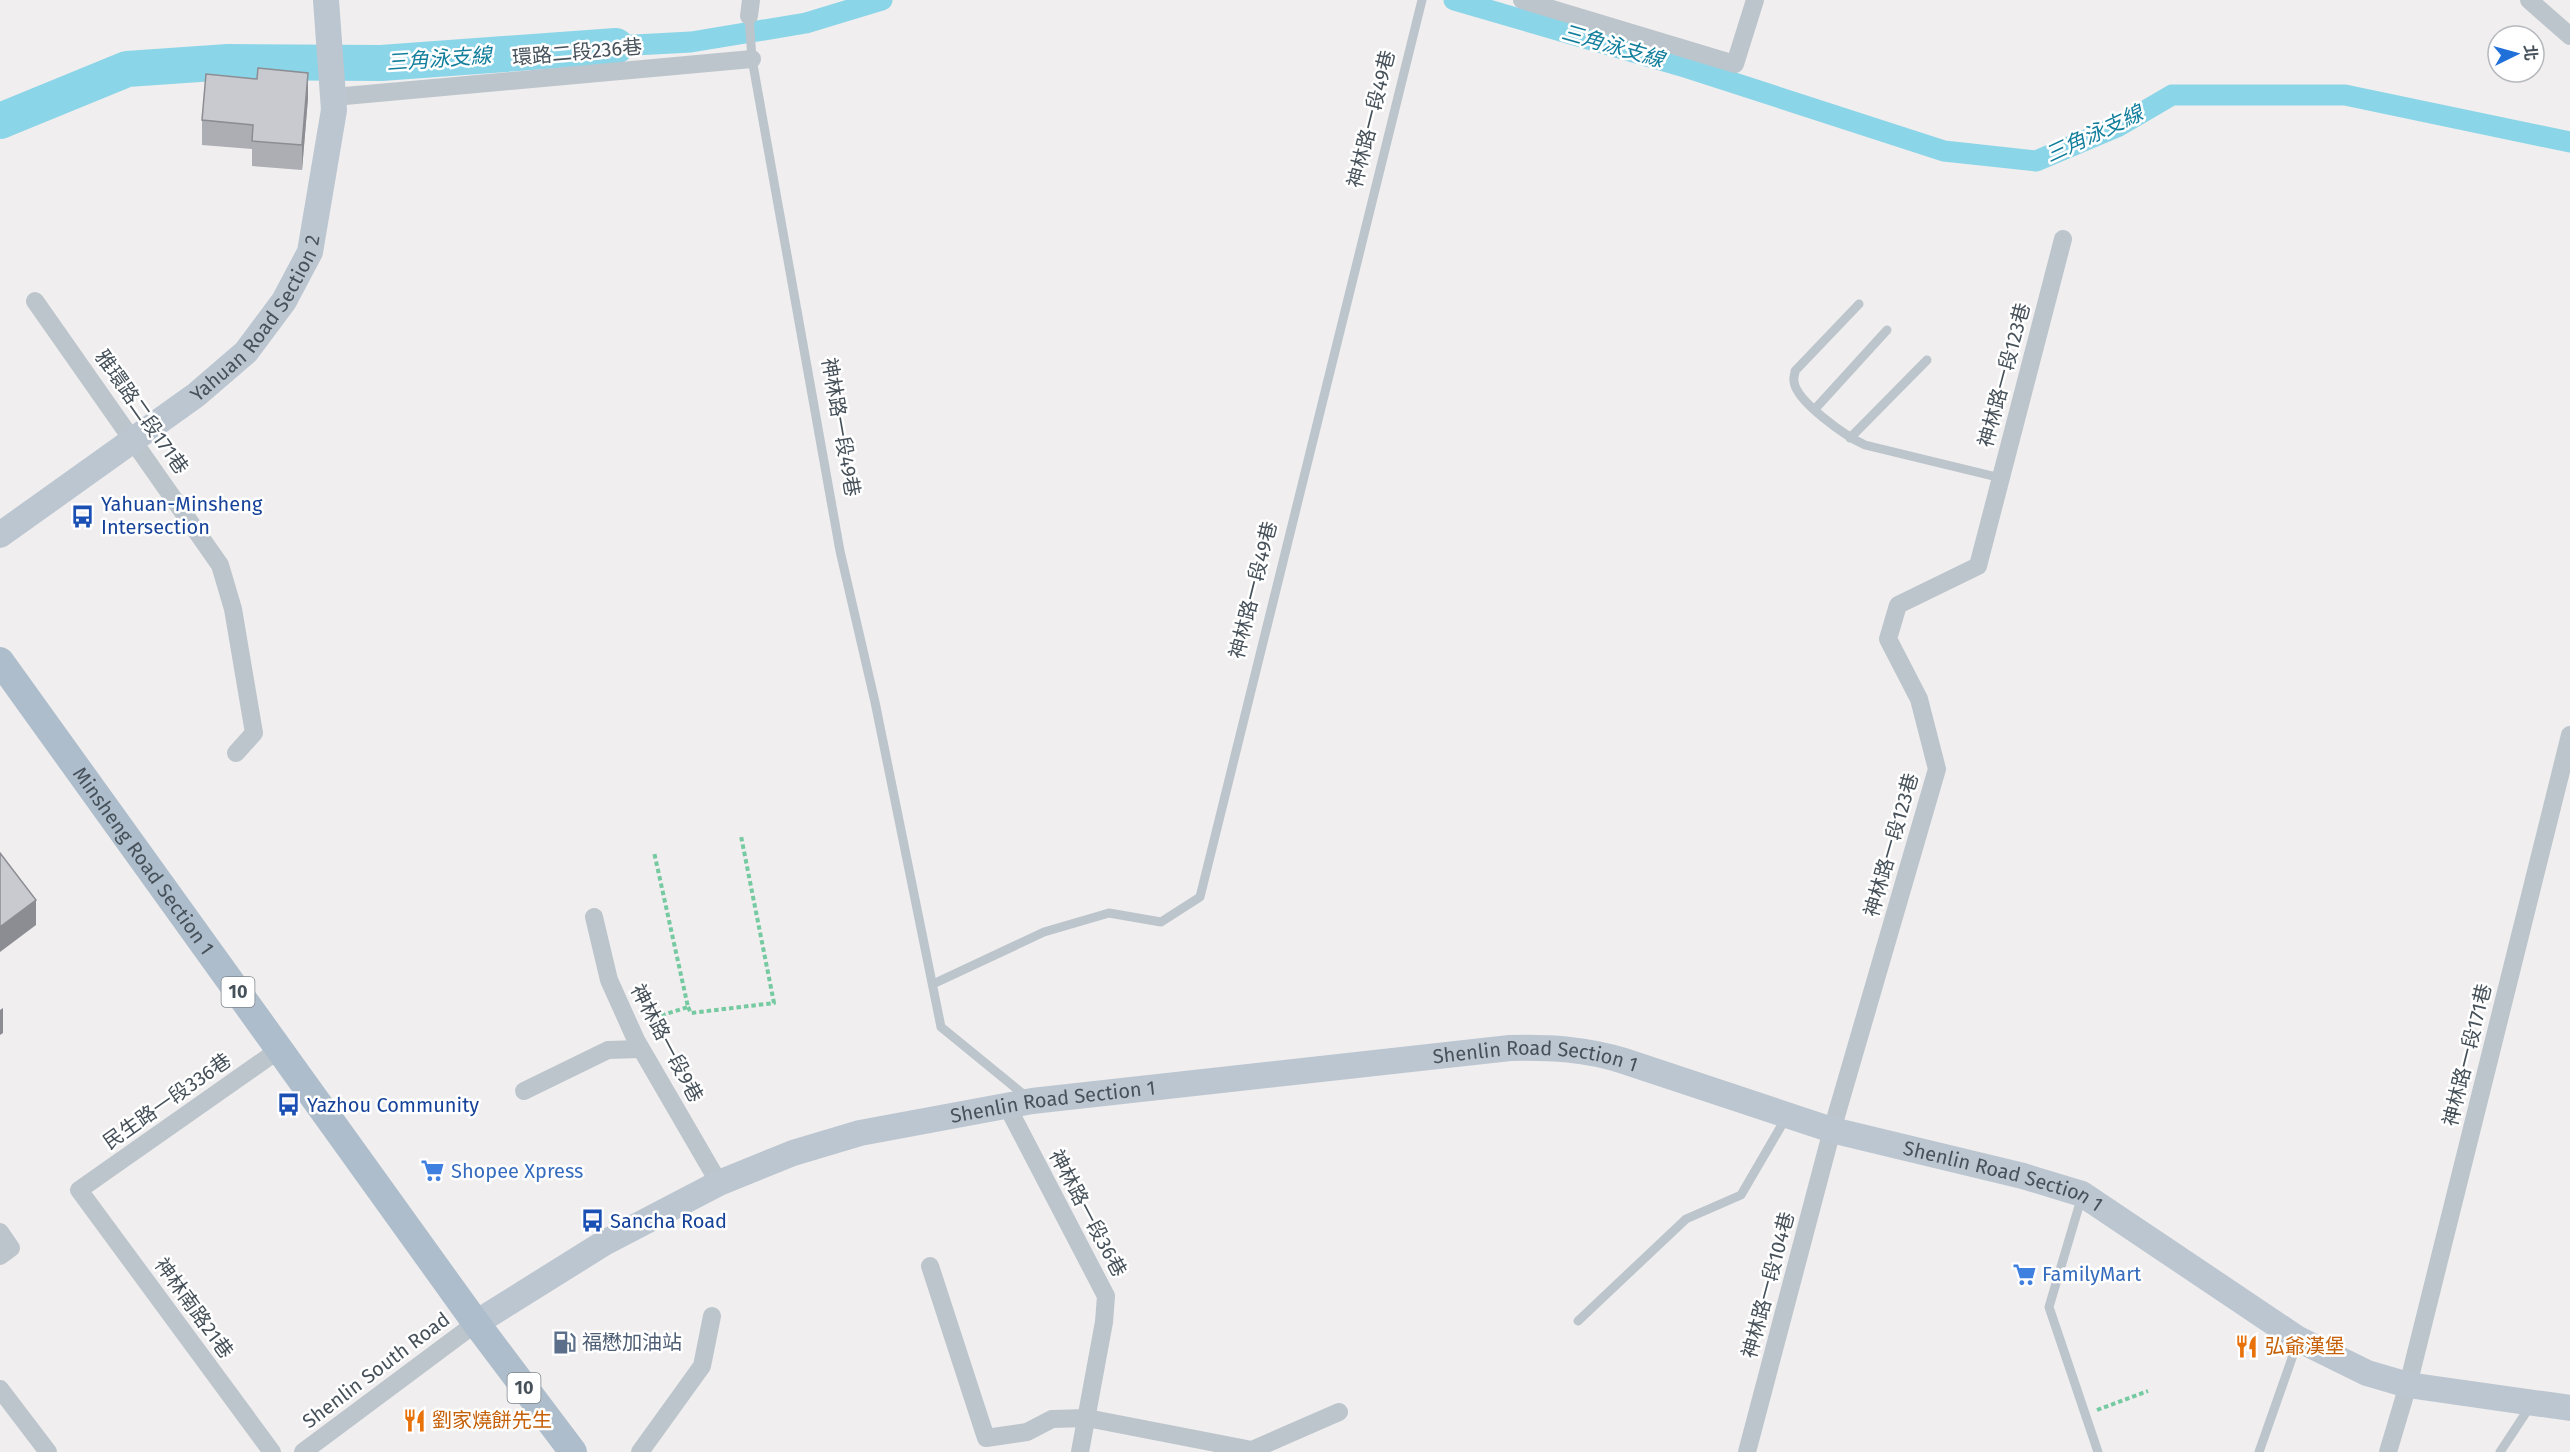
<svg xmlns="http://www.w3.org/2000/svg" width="2570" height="1452" font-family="'Fira Sans','Noto Sans TC',sans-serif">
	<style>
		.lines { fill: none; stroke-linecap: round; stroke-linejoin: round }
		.canal { stroke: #8bd5e8; stroke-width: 21 }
		.river { stroke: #8bd5e8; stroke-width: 36 }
		.path { stroke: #76caa1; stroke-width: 4; stroke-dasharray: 4.5 3; stroke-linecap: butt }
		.lane { stroke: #bcc5cc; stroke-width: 9 }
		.street { stroke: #bcc5cc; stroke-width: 18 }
		.secondary { stroke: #bcc6d1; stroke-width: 26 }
		.primary { stroke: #aebdcc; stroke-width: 28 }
		.wall { fill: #acaeb3 }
		.shaded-wall { fill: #8c8d92 }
		.building { fill: #c8cad0; stroke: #8c8d92; stroke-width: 1.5 }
		.labels { text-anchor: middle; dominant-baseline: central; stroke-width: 5; stroke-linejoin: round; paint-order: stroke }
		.shield { fill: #fff; stroke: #7e858c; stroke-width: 1.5 }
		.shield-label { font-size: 18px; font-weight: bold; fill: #46515a }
		.street-label { font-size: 20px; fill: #46515a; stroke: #fff }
		.transit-label { font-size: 20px; fill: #164399; stroke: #fff; text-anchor: start }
		.shop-label { font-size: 20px; fill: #366cbe; stroke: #fff; text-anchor: start }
		.service-label { font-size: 20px; fill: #4e5e75; stroke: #fff; text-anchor: start }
		.food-label { font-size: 20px; fill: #c56008; stroke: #fff; text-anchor: start }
		.water-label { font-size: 21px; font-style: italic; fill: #117e9c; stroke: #fff }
	</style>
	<rect width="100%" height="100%" fill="#f0eeee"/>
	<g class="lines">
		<g class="canal">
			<polyline points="1454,0 1688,68 1944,151 2036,161 2119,126 2172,95 2345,95 2570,142"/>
			<polyline points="616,46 691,42 806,23 882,0"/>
		</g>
		<polyline class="river" points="0,121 127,69 228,62 381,63 616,46"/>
		<g class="path">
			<polyline points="688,1007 691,1013 774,1003 741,836"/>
			<polyline points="647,1020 688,1007 654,852"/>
			<polyline points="2097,1410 2148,1391"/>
		</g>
		<g class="lane">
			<polyline points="749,16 752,59 840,551 875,702 941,1027 1028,1098"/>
			<path d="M1859,304L1795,371C1795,375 1793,378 1794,381C1795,401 1847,437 1865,445L2001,478"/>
			<polyline points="1815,409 1887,330"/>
			<polyline points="1850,438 1927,360"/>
			<polyline points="933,984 1044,932 1109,913 1161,922 1200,897 1422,0"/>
			<polyline points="2082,1196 2049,1307 2098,1452"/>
			<polyline points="1578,1321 1686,1219 1741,1195 1787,1116"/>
			<polyline points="2259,1452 2298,1341"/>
			<polyline points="2500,1452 2531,1405"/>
		</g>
		<g class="street">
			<polyline points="1522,0 1735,64 1755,0"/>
			<polyline points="2529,0 2570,36"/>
			<polyline points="749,16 751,0"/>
			<polyline points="334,97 752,59"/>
			<polyline points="35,301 220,565 233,609 254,733 236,753"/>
			<polyline points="594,917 609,980 636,1040 719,1183"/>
			<polyline points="524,1091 608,1050 640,1049"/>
			<polyline points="1007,1106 1106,1296 1104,1322 1080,1452"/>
			<polyline points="0,1232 11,1248 0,1256"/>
			<polyline points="930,1266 986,1438 1027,1432 1052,1419 1087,1418 1252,1450 1339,1412"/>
			<polyline points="0,1389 48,1452"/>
			<polyline points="272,1452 79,1190 280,1049"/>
			<polyline points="303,1452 476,1323"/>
			<polyline points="640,1452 702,1366 712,1316"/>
			<polyline points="1747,1452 1832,1130 1937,769 1919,699 1888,639 1898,605 1978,566 2063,239"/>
			<polyline points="2388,1452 2408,1385 2570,735"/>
		</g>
		<g class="secondary">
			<path id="s1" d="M0,535L196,395L246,352L284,301L310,252L334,110L326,0"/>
			<path id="s2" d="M476,1323L604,1243L719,1183L793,1153L860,1133L1032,1101L1510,1048C1550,1047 1586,1049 1624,1061L1832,1130L2023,1176L2082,1194L2298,1339L2367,1373L2408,1385L2570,1408"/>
		</g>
		<path class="primary" id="s3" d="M0,661L476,1323L573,1452"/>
	</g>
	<polygon class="wall" points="308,98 302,170 252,166 252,149 202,145 202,120"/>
	<g class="shaded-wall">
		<polygon points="308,73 308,98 302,170 302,145"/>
		<polygon points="36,900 36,925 0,952 0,927"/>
		<polygon points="3,1008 3,1033 0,1035 0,1010"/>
	</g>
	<g class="building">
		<polygon points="258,68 308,73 302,145 252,141 253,125 202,120 206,74 257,79"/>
		<polygon points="0,853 36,900 0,927"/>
	</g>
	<defs>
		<symbol id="bus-bare" viewBox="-9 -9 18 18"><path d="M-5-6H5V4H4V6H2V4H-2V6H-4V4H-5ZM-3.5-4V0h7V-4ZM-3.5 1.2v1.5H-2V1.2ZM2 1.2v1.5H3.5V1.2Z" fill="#1a4fb4" stroke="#fff" stroke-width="2.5" paint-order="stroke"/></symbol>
		<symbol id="supermarket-bare" viewBox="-9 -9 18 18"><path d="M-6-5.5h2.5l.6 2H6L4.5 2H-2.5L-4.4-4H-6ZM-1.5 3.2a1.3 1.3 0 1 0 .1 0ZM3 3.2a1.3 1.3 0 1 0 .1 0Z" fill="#3f7fe0" stroke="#fff" stroke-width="2.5" paint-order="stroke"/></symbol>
		<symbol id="fuel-bare" viewBox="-9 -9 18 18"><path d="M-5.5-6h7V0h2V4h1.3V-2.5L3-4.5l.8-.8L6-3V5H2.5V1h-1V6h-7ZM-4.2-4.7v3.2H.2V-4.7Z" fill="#5c6f8a" stroke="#fff" stroke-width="2.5" paint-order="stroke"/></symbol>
		<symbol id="restaurant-bare" viewBox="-9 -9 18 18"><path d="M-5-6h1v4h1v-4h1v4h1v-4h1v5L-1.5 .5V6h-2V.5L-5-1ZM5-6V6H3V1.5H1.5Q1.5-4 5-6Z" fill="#e8710a" stroke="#fff" stroke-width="2.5" paint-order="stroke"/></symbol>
	</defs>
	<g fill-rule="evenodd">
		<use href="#bus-bare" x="66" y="500" width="33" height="33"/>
		<use href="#bus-bare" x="272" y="1088" width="33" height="33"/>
		<use href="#supermarket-bare" x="416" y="1154" width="33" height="33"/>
		<use href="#bus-bare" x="576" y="1204" width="33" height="33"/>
		<use href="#supermarket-bare" x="2008" y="1258" width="33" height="33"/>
		<use href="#fuel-bare" x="548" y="1326" width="33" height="33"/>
		<use href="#restaurant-bare" x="2230" y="1330" width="33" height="33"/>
		<use href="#restaurant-bare" x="398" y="1404" width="33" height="33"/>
	</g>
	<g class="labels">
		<g class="shield">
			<rect x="221.5" y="977" width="33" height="30" rx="4.5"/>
			<rect x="507.5" y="1373" width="33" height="30" rx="4.5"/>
		</g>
		<g class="shield-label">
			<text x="238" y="992">10</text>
			<text x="524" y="1388">10</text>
		</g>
		<g class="street-label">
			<text transform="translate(577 52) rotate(-5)">環路二段236巷</text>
			<text transform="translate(1371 119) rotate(-76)">神林路一段49巷</text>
			<text stroke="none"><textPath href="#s1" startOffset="340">Yahuan Road Section 2</textPath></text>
			<text transform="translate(2004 375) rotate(-75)">神林路一段123巷</text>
			<text transform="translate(142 412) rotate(55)">雅環路二段171巷</text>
			<text transform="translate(841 427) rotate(80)">神林路一段49巷</text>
			<text transform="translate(1253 590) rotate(-76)">神林路一段49巷</text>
			<text transform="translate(1891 845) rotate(-74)">神林路一段123巷</text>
			<text stroke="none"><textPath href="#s3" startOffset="246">Minsheng Road Section 1</textPath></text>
			<text transform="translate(667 1043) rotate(62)">神林路一段9巷</text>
			<text transform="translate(2467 1055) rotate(-76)">神林路一段171巷</text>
			<text stroke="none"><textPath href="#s2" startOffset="1112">Shenlin Road Section 1</textPath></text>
			<text transform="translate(167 1101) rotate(-35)">民生路一段336巷</text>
			<text stroke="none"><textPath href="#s2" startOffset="626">Shenlin Road Section 1</textPath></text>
			<text stroke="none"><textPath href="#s2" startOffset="1598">Shenlin Road Section 1</textPath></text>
			<text transform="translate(1088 1213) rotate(62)">神林路一段36巷</text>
			<text transform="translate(1768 1285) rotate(-75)">神林路一段104巷</text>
			<text transform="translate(194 1308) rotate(54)">神林南路21巷</text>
			<text transform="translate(376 1370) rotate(-37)">Shenlin South Road</text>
		</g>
		<g class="transit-label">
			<text x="101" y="504">Yahuan-Minsheng<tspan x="101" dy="23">Intersection</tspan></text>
			<text x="307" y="1105">Yazhou Community</text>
			<text x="610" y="1221">Sancha Road</text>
		</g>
		<g class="shop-label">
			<text x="451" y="1171">Shopee Xpress</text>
			<text x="2042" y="1274">FamilyMart</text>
		</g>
		<g class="service-label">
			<text x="582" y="1342">福懋加油站</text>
		</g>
		<g class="food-label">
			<text x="2265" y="1346">弘爺漢堡</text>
			<text x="432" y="1420">劉家燒餅先生</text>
		</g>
		<g class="water-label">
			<text transform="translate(1613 46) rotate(16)">三角泳支線</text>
			<text transform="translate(439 59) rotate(-4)">三角泳支線</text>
			<text transform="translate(2094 134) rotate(-25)">三角泳支線</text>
		</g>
	</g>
	<g transform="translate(2516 54) rotate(85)"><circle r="28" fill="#ffffff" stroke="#b5b9bd" stroke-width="1.5"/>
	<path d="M0-4.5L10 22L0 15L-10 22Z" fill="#1f70d9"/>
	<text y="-9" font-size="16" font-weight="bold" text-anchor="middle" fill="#46515a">北</text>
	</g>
</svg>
